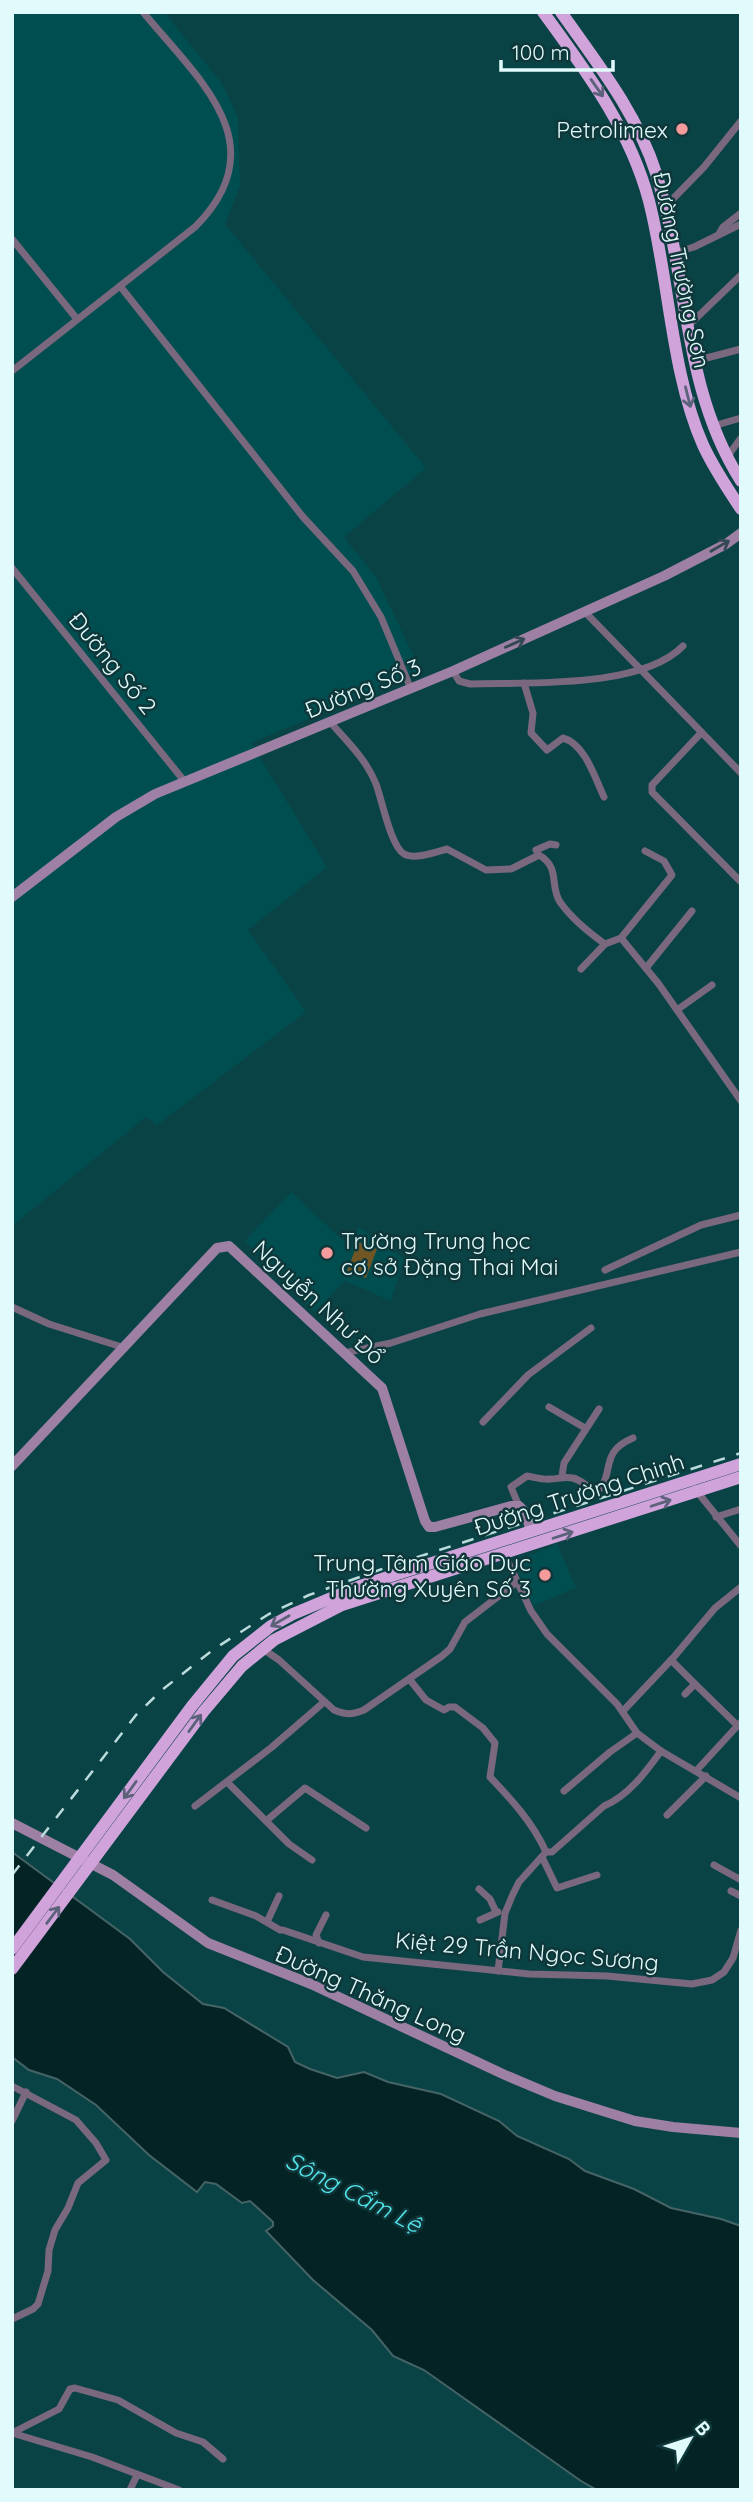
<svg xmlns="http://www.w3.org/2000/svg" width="753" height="2502" font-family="Quicksand,sans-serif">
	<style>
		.built { fill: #014e51 }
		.green { fill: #715625 }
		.water { fill: #032325; stroke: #466466; stroke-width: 2 }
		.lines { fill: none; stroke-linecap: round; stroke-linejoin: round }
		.street { stroke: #7a687f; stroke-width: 7 }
		.secondary { stroke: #9d80a4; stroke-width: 10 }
		.highway { stroke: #d0a3db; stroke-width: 12 }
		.rail { stroke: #bbdbdc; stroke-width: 2.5; stroke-dasharray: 12 12; stroke-linecap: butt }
		.oneway { stroke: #5c627a }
		.oneway2 { stroke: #324954 }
		.poi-dot { fill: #f59b9b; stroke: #0f3739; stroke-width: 2.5 }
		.labels { text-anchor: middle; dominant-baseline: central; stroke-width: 5; stroke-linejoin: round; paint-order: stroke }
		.poi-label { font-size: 23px; fill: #e1fbfc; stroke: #0f3739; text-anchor: end }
		.street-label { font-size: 23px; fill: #e1fbfc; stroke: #0f3739 }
		.water-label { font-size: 24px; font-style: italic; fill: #54e5ec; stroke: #0f3739 }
	</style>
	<rect width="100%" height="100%" fill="#0a4346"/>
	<g class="built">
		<polygon points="12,12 164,12 223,85 238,118 240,186 225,224 426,468 344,537 376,577 421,672 251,743 327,867 248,930 306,1012 157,1125 146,1117 12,1226"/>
		<polygon points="291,1192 351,1248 359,1227 404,1259 391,1301 345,1281 314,1312 245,1241"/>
		<polygon points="557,1544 576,1588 533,1606 514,1562"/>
	</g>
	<polygon class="green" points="358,1242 377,1249 366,1278 347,1271"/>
	<polygon class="water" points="12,1852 130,1939 163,1972 203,2004 224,2008 288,2047 295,2062 310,2069 337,2078 364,2072 388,2082 441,2094 499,2121 517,2136 569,2159 585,2171 634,2189 671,2208 721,2219 741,2226 741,2490 597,2490 581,2481 424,2370 393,2356 372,2330 313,2280 266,2231 273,2226 273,2222 250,2201 242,2203 216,2184 205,2182 197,2192 149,2155 96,2105 57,2079 29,2070 12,2057"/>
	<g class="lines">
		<g class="street">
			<polyline points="665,207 704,167 741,121"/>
			<polyline points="719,234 723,227 741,213"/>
			<polyline points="12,239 77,319"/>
			<polyline points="674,253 694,247 741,224"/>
			<polyline points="120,286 303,517 353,571 381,617 411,689"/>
			<polyline points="688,326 741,275"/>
			<polyline points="695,361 741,349"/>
			<path d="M12,371L195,227C278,144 198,79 143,12"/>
			<polyline points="713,426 741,418"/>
			<polyline points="727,457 741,438"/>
			<polyline points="12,568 185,782"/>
			<polyline points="585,612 741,773"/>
			<path d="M453,671L459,681L470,684C527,682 641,689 683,646"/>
			<path d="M524,683L533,713L531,733L547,750L563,738C585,744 595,778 604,797"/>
			<path d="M330,722C347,741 366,759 376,784C382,800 391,847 404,854C415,860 436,852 447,849L486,870L511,869L539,855C561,868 549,885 560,902C572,919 588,932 605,944"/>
			<polyline points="701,733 652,785 652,792 741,882"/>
			<polyline points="536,850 550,844 556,845"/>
			<polyline points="621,938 672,875 664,861 645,851"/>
			<polyline points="646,968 692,911"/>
			<polyline points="581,969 605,944 621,938 658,983 741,1101"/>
			<polyline points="677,1010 712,985"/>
			<polyline points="605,1270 701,1225 741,1215"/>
			<polyline points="12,1307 49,1324 125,1348"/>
			<polyline points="344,1353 391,1343 480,1314 741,1252"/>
			<polyline points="549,1407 585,1428"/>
			<polyline points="483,1422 528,1375 591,1328"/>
			<polyline points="562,1476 564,1463 599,1409"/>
			<polyline points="695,1489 741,1546"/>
			<path d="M519,1506L511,1487L527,1476C534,1477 543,1480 550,1479C559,1479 564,1476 573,1478C584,1481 588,1489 598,1491C615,1473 599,1452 633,1438"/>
			<polyline points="716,1517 741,1509"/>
			<polyline points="504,1553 531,1611 547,1634 617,1704 637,1733 661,1751 741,1798"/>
			<path d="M263,1649L279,1660L334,1710C346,1715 352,1715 364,1710L442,1656L450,1649L465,1622L517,1582"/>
			<polyline points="671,1660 695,1684 685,1694"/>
			<path d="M410,1680L426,1700L444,1710L449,1707H455L483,1728L495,1743L490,1777C512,1800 533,1823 546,1852"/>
			<polyline points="695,1684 737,1725"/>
			<polyline points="623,1711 673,1658 715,1608 741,1587"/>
			<polyline points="696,1771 741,1722"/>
			<polyline points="227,1782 289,1844 312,1860"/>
			<polyline points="564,1791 610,1752 637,1733"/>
			<polyline points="195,1806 272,1747 324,1702"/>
			<polyline points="667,1815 706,1776"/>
			<polyline points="266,1821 305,1788 366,1828"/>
			<polyline points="542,1857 557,1888 597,1875"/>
			<polyline points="714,1865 741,1880"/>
			<polyline points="479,1889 490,1899 496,1912"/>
			<polyline points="731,1891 741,1896"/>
			<polyline points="212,1900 256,1916 280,1930"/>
			<polyline points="480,1920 498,1912"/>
			<polyline points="267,1922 279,1896"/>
			<polyline points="283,1930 363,1957 529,1974 607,1976 692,1984 712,1980 724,1972 733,1958 741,1930"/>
			<polyline points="319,1943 316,1935 326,1915"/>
			<path d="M498,1971L505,1913L513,1894L519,1882L546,1852H552L604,1806C628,1796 646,1772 661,1751"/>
			<polyline points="12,2086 76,2120 96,2143 106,2160 78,2183 68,2208 55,2230 49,2250 48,2271 38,2304 33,2309 12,2319"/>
			<polyline points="12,2121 26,2092"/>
			<polyline points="12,2433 59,2409 70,2389 75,2388 118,2400 176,2433 203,2442 223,2459"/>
			<polyline points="12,2433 92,2457 179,2490"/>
			<polyline points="130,2490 137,2475"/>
		</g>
		<g class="secondary">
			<polyline points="12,897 116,817 155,794 453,671 664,576 726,544 741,533"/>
			<polyline points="12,1466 217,1248 229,1246 382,1388 425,1521 429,1527 435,1527 511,1506 519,1506 525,1512 531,1531"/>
			<polyline points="12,1823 113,1875 208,1943 311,1984 505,2075 555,2096 635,2121 673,2127 741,2133"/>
		</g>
		<g class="highway">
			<path d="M543,12C586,71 630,129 649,201C669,278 671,373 703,445C713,467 727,488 741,509"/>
			<path d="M561,12C597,63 637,113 656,173C688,275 682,389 741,481"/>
			<polyline points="12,1949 192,1706 233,1656 271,1626 293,1614 360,1586 741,1464"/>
			<polyline points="12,1969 204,1711 242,1666 274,1640 342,1605 741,1477"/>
		</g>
		<polyline class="rail" points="12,1875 136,1715 162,1690 214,1649 269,1614 309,1595 399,1563 741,1453"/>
	</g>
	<defs><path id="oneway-shaft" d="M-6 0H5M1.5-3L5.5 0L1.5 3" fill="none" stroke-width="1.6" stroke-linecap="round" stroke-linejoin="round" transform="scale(1.75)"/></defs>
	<g class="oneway">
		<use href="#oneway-shaft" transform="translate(597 88) rotate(55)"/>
		<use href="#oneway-shaft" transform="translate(688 397) rotate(76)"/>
		<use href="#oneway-shaft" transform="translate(661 1503) rotate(-18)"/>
		<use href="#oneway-shaft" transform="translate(563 1535) rotate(-18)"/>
		<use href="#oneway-shaft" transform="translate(280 1621) rotate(150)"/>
		<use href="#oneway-shaft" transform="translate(195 1723) rotate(-54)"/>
		<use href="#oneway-shaft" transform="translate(130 1790) rotate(126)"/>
		<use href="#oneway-shaft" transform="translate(53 1915) rotate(-53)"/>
	</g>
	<g class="oneway2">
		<use href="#oneway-shaft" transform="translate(720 546) rotate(-30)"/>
		<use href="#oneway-shaft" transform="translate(515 643) rotate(-24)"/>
	</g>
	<g class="poi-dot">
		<circle cx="682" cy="129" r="7"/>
		<circle cx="327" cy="1253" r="7"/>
		<circle cx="545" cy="1575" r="7"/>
	</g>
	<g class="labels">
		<g class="poi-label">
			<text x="668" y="129">Petrolimex</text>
			<text x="341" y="1240" text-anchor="start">Trường Trung học<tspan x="341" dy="26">cơ sở Đặng Thai Mai</tspan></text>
			<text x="531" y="1562">Trung Tâm Giáo Dục<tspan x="531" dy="26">Thường Xuyên Số 3</tspan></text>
		</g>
		<g class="street-label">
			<text transform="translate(682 270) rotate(78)">Đường Trường Sơn</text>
			<text transform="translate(113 663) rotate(51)">Đường Số 2</text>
			<text transform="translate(363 688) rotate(-22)">Đường Số 3</text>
			<text transform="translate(319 1302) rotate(43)">Nguyễn Như Đổ</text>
			<text transform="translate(579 1494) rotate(-18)">Đường Trường Chinh</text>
			<text transform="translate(527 1951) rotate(5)">Kiệt 29 Trần Ngọc Sương</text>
			<text transform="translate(371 1994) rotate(24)">Đường Thăng Long</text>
		</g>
		<g class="water-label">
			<text transform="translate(354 2192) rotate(27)">Sông Cẩm Lệ</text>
		</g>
	</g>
	<rect width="753" height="2502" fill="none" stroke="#e1fbfc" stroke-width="28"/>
	<g transform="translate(690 2439) rotate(51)" stroke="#0f3739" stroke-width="5" paint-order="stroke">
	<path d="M0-5L12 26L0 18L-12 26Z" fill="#e1fbfc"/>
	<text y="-10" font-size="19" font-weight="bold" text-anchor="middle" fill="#e1fbfc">B</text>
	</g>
	<path d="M501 60v10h112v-10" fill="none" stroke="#e1fbfc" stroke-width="3.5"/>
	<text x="512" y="60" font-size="21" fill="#e1fbfc" stroke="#0f3739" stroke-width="5" paint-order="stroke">100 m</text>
</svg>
